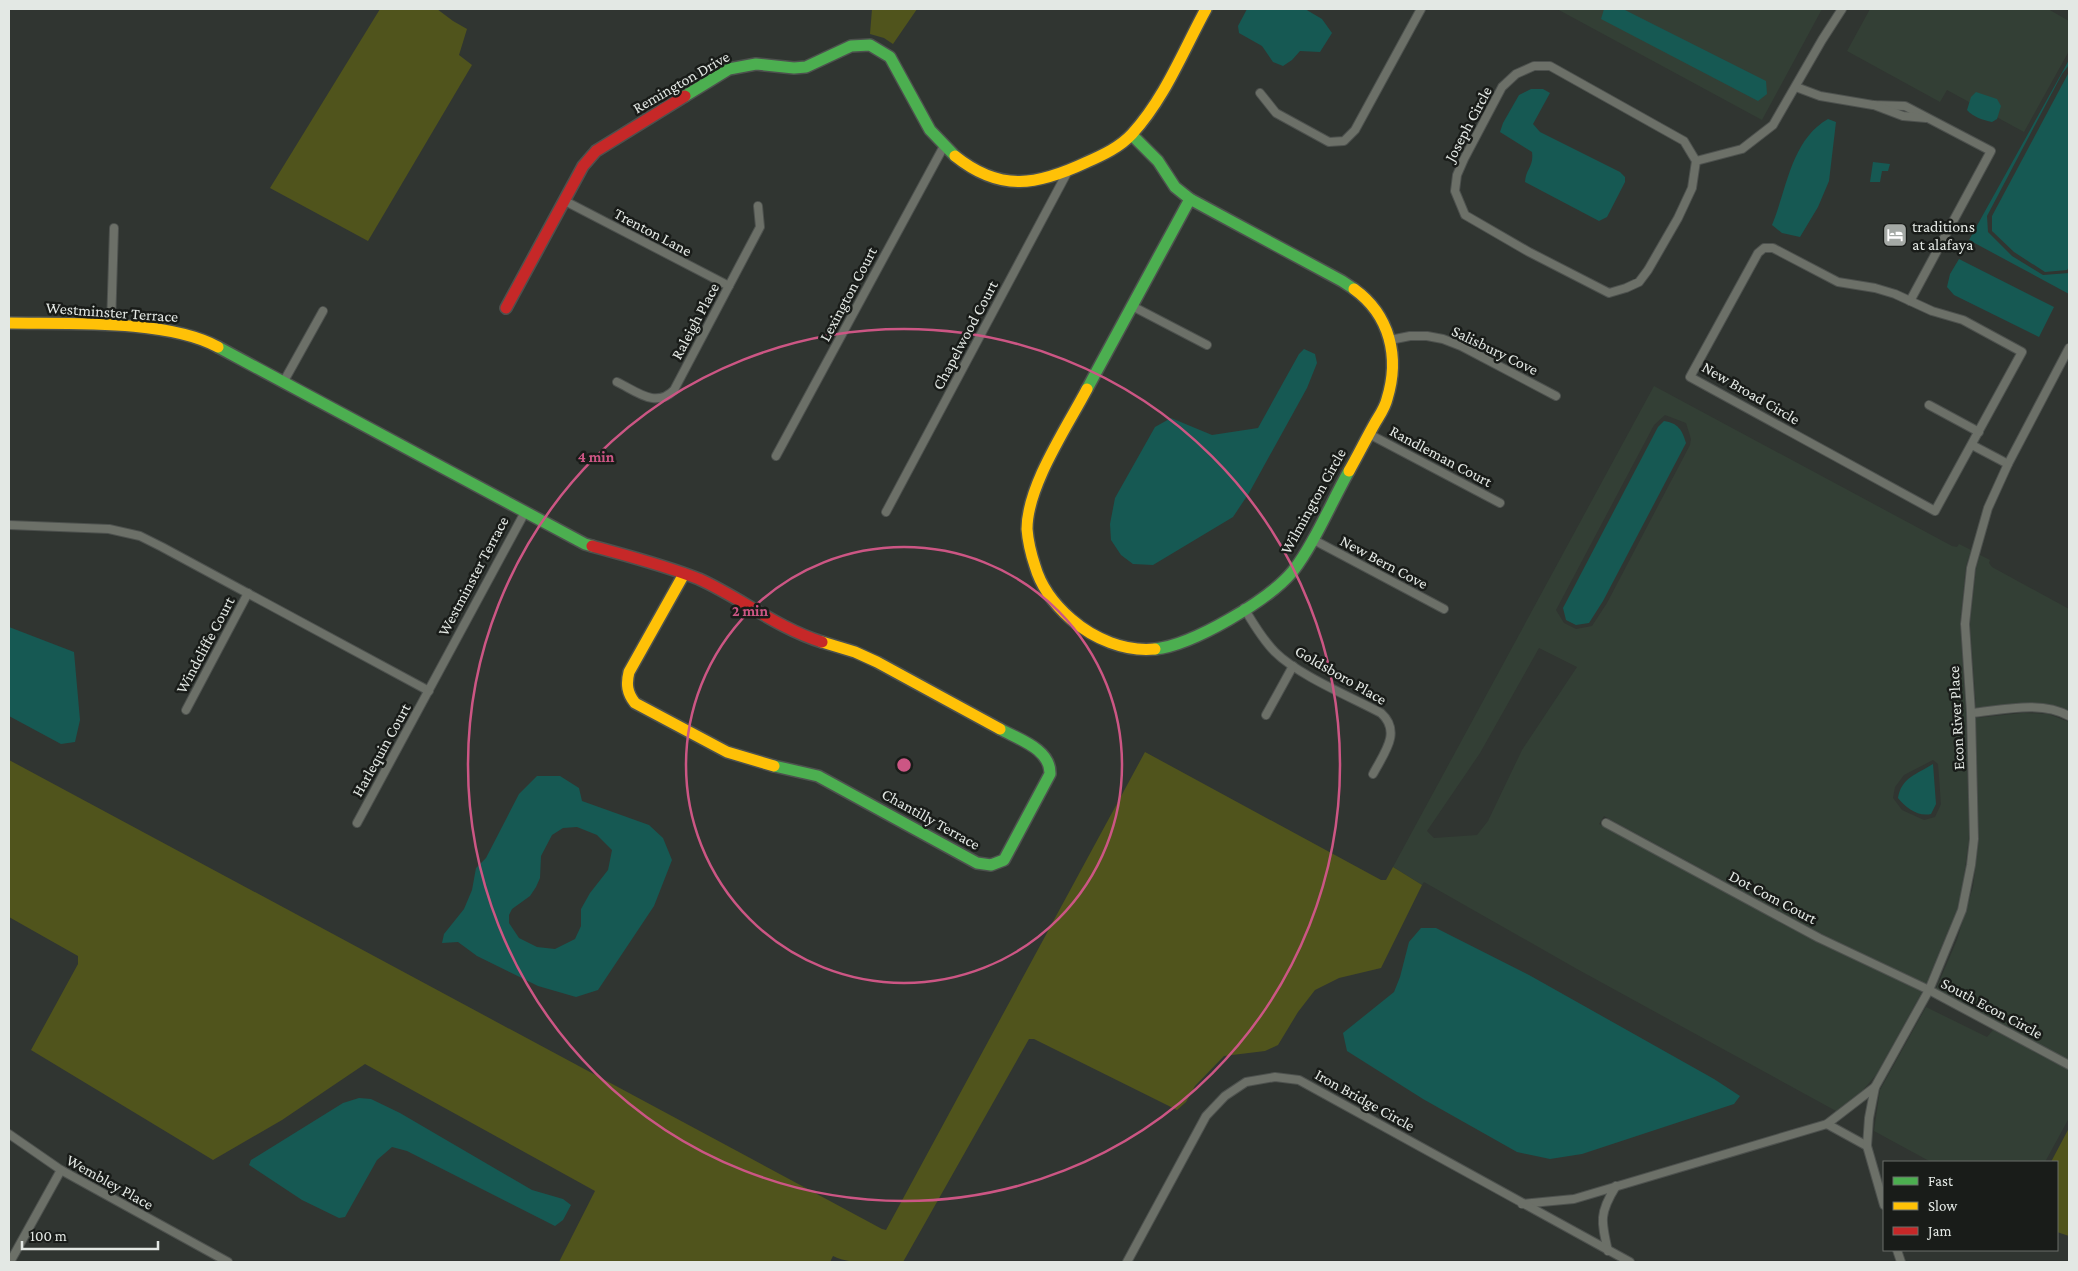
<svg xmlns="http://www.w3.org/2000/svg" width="2078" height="1271" font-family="'Crimson Pro',serif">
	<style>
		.built { fill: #333f35; fill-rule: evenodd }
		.green { fill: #50541c }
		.water { fill: #165953; fill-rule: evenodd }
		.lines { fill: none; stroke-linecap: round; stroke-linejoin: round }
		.street-casing { stroke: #4d514e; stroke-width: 10 }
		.fast-casing { stroke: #4d514e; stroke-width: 14 }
		.slow-casing { stroke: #4d514e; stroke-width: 14 }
		.jam-casing { stroke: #4d514e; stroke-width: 14 }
		.street { stroke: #6c7068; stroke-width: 8 }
		.fast { stroke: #4caf50; stroke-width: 11 }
		.slow { stroke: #ffc107; stroke-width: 11 }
		.jam { stroke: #c62828; stroke-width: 11 }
		.ring { fill: none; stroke: #cc5684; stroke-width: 2.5 }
		.labels { text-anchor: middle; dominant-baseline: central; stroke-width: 5; stroke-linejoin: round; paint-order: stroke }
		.street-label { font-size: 16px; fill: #e3e8e4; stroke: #191c19 }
		.poi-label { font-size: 16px; fill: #e3e8e4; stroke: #191c19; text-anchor: start }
		.centre { fill: #cc5684; stroke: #191c19; stroke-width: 2.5 }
		.ring-label { font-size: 15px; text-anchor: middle; font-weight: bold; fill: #cc5684; stroke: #191c19; stroke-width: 5; stroke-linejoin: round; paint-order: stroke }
	</style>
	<rect width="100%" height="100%" fill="#303531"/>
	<g class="built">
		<polygon points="1557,9 1822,9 1762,120"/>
		<polygon points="1870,9 2048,9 2069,21 2069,51 2024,132 1947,90 1940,102 1847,51"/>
		<path d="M1654,386L1952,546L1957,547L1959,544L1971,550L1966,566L1960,623L1966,713L1969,838L1963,884L1957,909L1926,984L1822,934L1604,816L1599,824L1817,942L1922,992L1876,1075L1863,1090L1836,1111L1577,969L1424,882L1422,885L1393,867ZM1665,415L1686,423L1691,439L1690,445L1607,603L1592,626L1576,629L1564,623L1556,610L1654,425ZM1539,648L1577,667L1522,750L1488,821L1477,835L1434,838L1427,831L1480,753ZM1933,760L1938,764L1941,804L1935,817L1924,820L1902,810L1893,798L1895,787L1904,775Z"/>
		<polygon points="1980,555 1990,560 1989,563 1992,567 2069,609 2069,711 2045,704 2022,703 1976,708 1970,624 1976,569"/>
		<polygon points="2023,713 2048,714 2069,722 2069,1060 1936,989 1957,940 1973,887 1979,839 1976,718"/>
		<polygon points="1926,1007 1987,1037 1993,1030 2069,1070 2069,1118 2045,1162 1931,1162 1874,1131 1880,1090"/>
	</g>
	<g class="green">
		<polygon points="380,9 437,9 453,21 467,29 459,55 472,65 368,241 270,188"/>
		<polygon points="872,9 917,9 893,44 884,38 870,34"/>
		<path d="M1145,752L1381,880H1386L1393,867L1422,885L1381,968L1339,978L1315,990L1298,1012L1278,1045L1265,1051L1224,1056L1195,1086L1186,1102L1177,1110L1034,1039H1029L903,1262C880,1262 854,1266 833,1256L830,1262H559L595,1191L365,1064L282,1120L213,1160L31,1050L78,964V956L9,917V760L882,1229L886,1230Z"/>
		<polygon points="2069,1128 2069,1236 2057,1232 2057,1162 2051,1162"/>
	</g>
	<g class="water">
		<polygon points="1247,9 1305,9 1322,19 1332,33 1320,52 1300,51 1292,60 1283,66 1273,62 1262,46 1239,33 1238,26"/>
		<polygon points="1604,9 1623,9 1766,81 1767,94 1758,101 1601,19"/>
		<polygon points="2069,60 2069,65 2062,74 1987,216 1988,232 2012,256 2043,275 2069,273 2069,294 1969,240"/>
		<polygon points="2069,72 2069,267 2067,270 2045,272 2014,252 1992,231 1992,216"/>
		<path d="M1531,89H1543L1550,93L1533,124L1540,132L1620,172L1625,177V182L1607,217L1599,221L1525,182C1526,168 1534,167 1532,152L1500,132L1503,123L1519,95Z"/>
		<path d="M1976,92L1997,99L2001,106L1997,119L1992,122C1983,120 1973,117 1967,110L1971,97Z"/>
		<path d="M1828,119L1836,122L1829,181L1818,207L1800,237L1782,233L1772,225C1787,189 1791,140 1828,119Z"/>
		<polygon points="1873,162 1890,164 1888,171 1882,171 1880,182 1870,182"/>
		<polygon points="1959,259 2054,307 2039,337 1954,295 1947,287 1950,274"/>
		<polygon points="1304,349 1315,354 1317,363 1307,388 1249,493 1233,517 1153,565 1133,564 1121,555 1111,540 1110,524 1115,498 1155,427 1171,418 1212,435 1258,428 1299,354"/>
		<path d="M1664,421C1678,423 1682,430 1686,443L1603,601L1589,623L1576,625L1566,620L1563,608L1658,427Z"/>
		<polygon points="9,627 74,652 80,720 75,742 61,744 9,716"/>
		<path d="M1933,764L1936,804L1931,814C1918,817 1906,808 1898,798C1901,778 1917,774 1933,764Z"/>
		<path d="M537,776H560L579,788L582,801L649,825L663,838L672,860L654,906L598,990L576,997L538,986L477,956L458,942L442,943L444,934L464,909L472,890L476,868L486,858L519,794ZM577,827L597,835L612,850L608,870L590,893L581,909V926L575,939L555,949L537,947L519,938L509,923V915L512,909L530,896L536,887L540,878L541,856L552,835L563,828Z"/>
		<polygon points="1421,928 1436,928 1529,975 1714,1079 1740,1096 1734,1104 1582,1154 1550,1159 1517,1152 1423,1099 1347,1051 1343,1033 1394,992 1400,977 1409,942"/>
		<polygon points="359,1098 371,1099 400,1113 532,1190 563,1199 571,1205 563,1220 555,1226 407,1151 392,1147 377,1160 345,1217 339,1218 302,1200 249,1165 251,1160 343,1103"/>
	</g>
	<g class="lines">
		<defs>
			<g id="street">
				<polygon points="1534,66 1550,66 1684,141 1696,161 1692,188 1678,218 1648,270 1639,282 1626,288 1609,293 1529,252 1465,215 1455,191 1457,175 1464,159 1502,87 1516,74"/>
				<polyline points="1796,87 1820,96 1873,105 1905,106 1991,151 1910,301"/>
				<polyline points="1260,93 1276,113 1329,142 1344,141 1355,130 1421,9"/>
				<polyline points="1874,105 1903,116 1926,118"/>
				<polyline points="1696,161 1742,149 1773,125 1822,40 1842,9"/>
				<polyline points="565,201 729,286"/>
				<polygon points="1764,248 1773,248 1838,282 1875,288 1895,294 1932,311 1963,320 2022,352 1935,511 1690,377 1758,253"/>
				<polyline points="1132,306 1207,345"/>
				<polyline points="111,326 114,228"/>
				<polyline points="1390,340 1410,336 1427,336 1443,339 1461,346 1556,396"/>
				<polyline points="284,381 323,311"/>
				<path d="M617,382C636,391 656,409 674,390L760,227L758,206"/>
				<polyline points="1929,405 1979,432"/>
				<polyline points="1369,434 1500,503"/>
				<polyline points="1972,445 2008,464"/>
				<polyline points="776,456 944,146"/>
				<polyline points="886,512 1068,171"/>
				<polyline points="9,525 109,529 140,536 162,547 429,691"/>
				<polyline points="1312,539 1444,609"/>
				<path d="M1244,608C1253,623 1262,639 1275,652C1298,675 1351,697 1381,713C1402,732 1384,753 1373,774"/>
				<polyline points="186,710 248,593"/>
				<path d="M1971,713C2002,710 2041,700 2069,716"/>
				<polyline points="1266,715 1293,666"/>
				<polyline points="357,823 525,512"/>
				<polyline points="1606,823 1819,938 1929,990 2069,1065"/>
				<polyline points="1827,1124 1867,1146"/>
				<polyline points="9,1134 61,1170 228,1262"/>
				<polyline points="1522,1204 1574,1199 1827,1124 1875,1087"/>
				<polyline points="1884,1205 1867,1146 1869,1118 1875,1087 1929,990 1962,910 1971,865 1974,839 1971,713 1965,624 1971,568 1988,508 2008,464 2069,348"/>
				<polyline points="1897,1250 1901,1262"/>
				<path d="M1608,1251C1601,1221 1599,1213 1616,1186"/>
				<polyline points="10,1262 61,1170"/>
				<polyline points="1127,1262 1206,1116 1225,1096 1246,1082 1275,1077 1299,1080 1630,1262"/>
			</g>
			<g id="fast">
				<polyline points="685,96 729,69 756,64 794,68 806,67 851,46 870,45 890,57 930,130 955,156"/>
				<polyline points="1132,135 1158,161 1175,187 1190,199 1342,281 1354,289"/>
				<polyline points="218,347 585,544 592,546"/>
				<polyline points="1087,389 1190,199"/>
				<path d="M1155,649C1193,645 1269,600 1293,571C1314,544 1332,501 1349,471"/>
				<path d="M774,766L818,776L977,863L991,865L1004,860L1050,774C1051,749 1018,739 1000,729"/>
			</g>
			<g id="slow">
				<path d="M955,156C1001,193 1038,185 1087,162C1103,155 1120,147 1132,134C1165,98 1183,51 1206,9"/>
				<path d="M9,323C67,324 167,319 218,347"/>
				<path d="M1087,389C1067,427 1027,486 1027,529C1028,542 1031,554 1035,566C1041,587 1055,605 1071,619C1094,639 1125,652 1155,649"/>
				<path d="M1349,471C1358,455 1366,439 1375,423C1379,416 1385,408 1387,399C1400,357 1390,315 1354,289"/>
				<path d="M684,574L629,672C626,684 627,693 635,703L727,752L774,766"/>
				<polyline points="822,642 855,652 877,662 1000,729"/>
			</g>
			<g id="jam">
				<polyline points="506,308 583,166 596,151 685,96"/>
				<path d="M592,546C628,556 664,565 699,579C741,598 777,628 822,642"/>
			</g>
		</defs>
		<use href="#street" class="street-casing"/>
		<use href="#fast" class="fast-casing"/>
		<use href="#slow" class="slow-casing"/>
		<use href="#jam" class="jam-casing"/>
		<use href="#street" class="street"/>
		<use href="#fast" class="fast"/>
		<use href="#slow" class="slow"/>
		<use href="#jam" class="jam"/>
	</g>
	<g class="ring">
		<circle cx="904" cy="765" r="218"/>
		<circle cx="904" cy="765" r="436"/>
	</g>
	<defs>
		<symbol id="hotel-square" viewBox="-11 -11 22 22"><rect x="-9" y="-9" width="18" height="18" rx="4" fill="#a4a9a5" stroke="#191c19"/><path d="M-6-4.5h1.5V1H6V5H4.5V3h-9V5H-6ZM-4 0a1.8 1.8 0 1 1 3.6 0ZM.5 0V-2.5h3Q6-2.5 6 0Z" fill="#fff"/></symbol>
	</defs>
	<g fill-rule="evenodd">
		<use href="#hotel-square" x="1881" y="221" width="28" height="28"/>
	</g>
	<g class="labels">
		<g class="street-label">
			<text transform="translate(681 82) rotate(-30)">Remington Drive</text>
			<text transform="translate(1468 124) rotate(-62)">Joseph Circle</text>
			<text transform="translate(653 232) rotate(28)">Trenton Lane</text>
			<text transform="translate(848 294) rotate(-62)">Lexington Court</text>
			<text transform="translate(112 312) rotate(4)">Westminster Terrace</text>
			<text transform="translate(695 321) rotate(-62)">Raleigh Place</text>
			<text transform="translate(965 335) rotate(-62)">Chapelwood Court</text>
			<text transform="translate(1495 350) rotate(26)">Salisbury Cove</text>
			<text transform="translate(1751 393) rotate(30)">New Broad Circle</text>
			<text transform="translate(1441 456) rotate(28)">Randleman Court</text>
			<text transform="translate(1313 501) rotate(-61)">Wilmington Circle</text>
			<text transform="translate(1384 562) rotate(28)">New Bern Cove</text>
			<text transform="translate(473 576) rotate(-62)">Westminster Terrace</text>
			<text transform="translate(205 645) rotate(-62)">Windcliffe Court</text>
			<text transform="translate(1341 675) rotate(30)">Goldsboro Place</text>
			<text transform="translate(1956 718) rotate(-93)">Econ River Place</text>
			<text transform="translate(381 750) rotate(-61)">Harlequin Court</text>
			<text transform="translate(931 819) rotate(29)">Chantilly Terrace</text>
			<text transform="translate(1773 897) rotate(28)">Dot Com Court</text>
			<text transform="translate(1992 1008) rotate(28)">South Econ Circle</text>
			<text transform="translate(1365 1100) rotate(29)">Iron Bridge Circle</text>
			<text transform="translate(110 1182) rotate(29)">Wembley Place</text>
		</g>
		<g class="poi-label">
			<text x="1912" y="226">traditions<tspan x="1912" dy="18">at alafaya</tspan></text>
		</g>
	</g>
	<circle cx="904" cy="765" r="8" class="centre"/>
	<g class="ring-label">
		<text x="596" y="462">4 min</text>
		<text x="750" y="616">2 min</text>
	</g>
	<rect width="2078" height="1271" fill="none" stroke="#e3e8e4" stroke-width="20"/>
	<rect x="1883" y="1161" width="175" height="90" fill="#191c19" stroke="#6a6e6a"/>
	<rect x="1893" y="1177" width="25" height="8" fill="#4caf50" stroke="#6a6e6a"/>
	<text x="1928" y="1186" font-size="15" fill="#e3e8e4">Fast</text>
	<rect x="1893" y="1202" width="25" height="8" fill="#ffc107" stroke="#6a6e6a"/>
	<text x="1928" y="1211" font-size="15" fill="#e3e8e4">Slow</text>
	<rect x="1893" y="1227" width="25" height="8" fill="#c62828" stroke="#6a6e6a"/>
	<text x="1928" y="1236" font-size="15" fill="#e3e8e4">Jam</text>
	<path d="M22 1241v8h136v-8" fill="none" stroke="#e3e8e4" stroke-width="2.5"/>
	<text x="30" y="1241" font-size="15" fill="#e3e8e4" stroke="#191c19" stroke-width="4" paint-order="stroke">100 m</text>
</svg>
